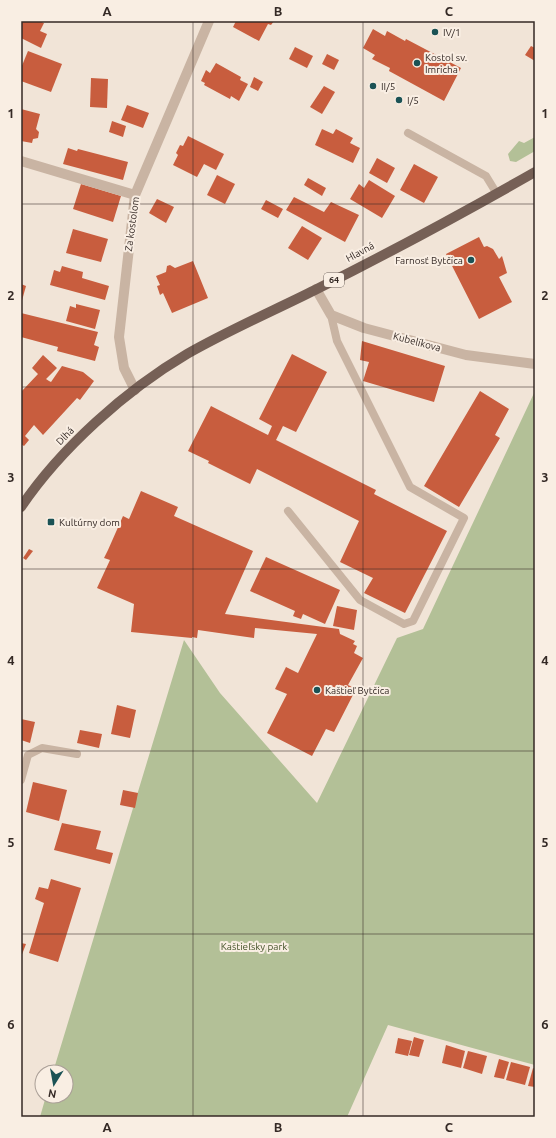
<svg xmlns="http://www.w3.org/2000/svg" width="556" height="1138" font-family="Ubuntu,sans-serif">
	<style>
		.green { fill: #b3c097 }
		.building { fill: #c85d3e }
		.lines { fill: none; stroke-linecap: round; stroke-linejoin: round }
		.lane { stroke: #c9b4a3; stroke-width: 8 }
		.street { stroke: #c9b4a3; stroke-width: 10 }
		.primary { stroke: #766056; stroke-width: 10 }
		.grid { fill: none; stroke: #342925; stroke-width: 1; stroke-opacity: 0.55 }
		.poi-dot { fill: #1b5255; stroke: #f9eee3; stroke-width: 1.5 }
		.labels { text-anchor: middle; dominant-baseline: central; stroke-width: 4; stroke-linejoin: round; paint-order: stroke }
		.shield { fill: #f9eee3; stroke: #6f645e; stroke-width: 1 }
		.shield-label { font-size: 9px; font-weight: bold; fill: #342925 }
		.poi-label { font-size: 10px; fill: #342925; stroke: #f9eee3; text-anchor: start }
		.street-label { font-size: 10px; fill: #342925; stroke: #f9eee3 }
		.park-label { font-size: 10px; fill: #445229; stroke: #f9eee3 }
		.neatline { fill: none; stroke: #342925; stroke-width: 1.5 }
		.grid-label { font-size: 13px; text-anchor: middle; font-weight: bold; fill: #342925 }
	</style>
	<rect width="100%" height="100%" fill="#f1e4d7"/>
	<g class="green">
		<polygon points="535,137 535,151 516,162 510,161 508,154 519,141 524,143"/>
		<polygon points="535,391 535,1065 388,1025 347,1117 40,1117 46,1096 66,1096 66,1072 53,1072 184,640 220,693 317,803 397,638 423,629"/>
	</g>
	<g class="building">
		<polygon points="21,21 39,21 44,23 40,31 47,34 41,48 21,38"/>
		<polygon points="236,21 274,21 271,25 268,24 259,41 233,27"/>
		<polygon points="373,29 385,36 387,31 405,41 406,39 461,68 444,101 389,71 390,68 372,59 375,55 363,48"/>
		<polygon points="531,46 535,48 535,61 525,55"/>
		<polygon points="295,47 313,56 307,68 289,59"/>
		<polygon points="28,51 62,64 51,92 21,81 21,68"/>
		<polygon points="327,54 339,60 334,70 322,64"/>
		<polygon points="216,63 241,77 240,80 248,84 239,101 231,96 230,99 204,85 205,83 201,81 206,70 210,73"/>
		<polygon points="254,77 263,82 258,91 250,87"/>
		<polygon points="91,78 108,79 107,108 90,107"/>
		<polygon points="324,86 335,92 322,114 310,107"/>
		<polygon points="127,105 149,113 143,128 121,120"/>
		<polygon points="21,109 40,114 36,129 39,132 38,138 33,139 32,143 21,141"/>
		<polygon points="112,121 126,126 123,137 109,132"/>
		<polygon points="322,129 333,134 336,129 353,138 350,143 360,148 353,163 315,145"/>
		<polygon points="188,136 224,154 216,170 204,164 197,177 173,165 178,155 176,153 180,145 183,146"/>
		<polygon points="68,148 77,151 78,149 128,162 123,180 63,164"/>
		<polygon points="377,158 395,168 387,183 369,173"/>
		<polygon points="414,164 438,177 424,203 400,190"/>
		<polygon points="217,175 235,184 225,204 207,195"/>
		<polygon points="308,178 326,188 322,196 304,185"/>
		<polygon points="369,180 395,196 382,218 350,199 359,184 364,188"/>
		<polygon points="81,184 121,196 113,222 73,209"/>
		<polygon points="294,197 324,212 331,202 359,215 345,242 286,210"/>
		<polygon points="157,199 174,207 166,223 149,213"/>
		<polygon points="266,200 283,209 278,218 261,209"/>
		<polygon points="302,226 322,238 308,260 288,248"/>
		<polygon points="73,229 108,239 101,262 66,253"/>
		<polygon points="479,237 484,247 487,246 493,249 499,259 502,256 507,273 499,277 512,302 479,319 446,254"/>
		<polygon points="193,261 208,298 172,313 163,293 160,295 157,286 160,285 156,276 166,272 167,266 170,265 175,268"/>
		<polygon points="62,266 83,272 82,278 109,286 105,300 50,285 54,270 60,272"/>
		<polygon points="21,284 26,286 21,304"/>
		<polygon points="76,304 100,310 95,329 66,321 70,306 76,308"/>
		<polygon points="21,313 98,332 94,345 99,347 95,361 57,351 58,347 21,337"/>
		<polygon points="362,341 445,366 434,402 363,381 369,362 360,360"/>
		<polygon points="292,354 327,372 296,432 283,426 276,440 376,490 374,494 447,531 405,613 364,593 373,578 340,562 359,521 257,469 250,484 208,463 209,461 188,451 211,406 268,435 272,426 259,419"/>
		<polygon points="43,355 57,368 46,379 49,381 51,382 62,366 83,372 94,381 80,400 77,398 43,435 34,425 25,436 29,440 24,446 21,444 21,392 38,374 32,368"/>
		<polygon points="480,391 509,409 495,435 500,438 459,507 424,486"/>
		<polygon points="141,491 178,507 174,516 253,551 225,614 339,629 340,634 355,641 353,644 357,646 354,653 363,658 348,685 356,689 334,732 326,729 312,756 267,733 287,694 275,689 286,667 298,673 317,634 255,628 254,638 198,630 197,638 192,637 192,638 131,632 134,604 97,588 110,560 104,558 108,550 123,516 129,519"/>
		<polygon points="29,549 33,551 26,560 23,558"/>
		<polygon points="266,557 340,590 325,624 303,614 301,619 293,616 295,611 250,591"/>
		<polygon points="337,606 357,610 354,630 333,626"/>
		<polygon points="117,705 136,710 130,738 111,734"/>
		<polygon points="21,719 35,722 30,743 21,740"/>
		<polygon points="80,730 102,734 99,748 77,743"/>
		<polygon points="33,782 67,790 59,821 26,812"/>
		<polygon points="123,790 138,793 135,808 120,805"/>
		<polygon points="62,823 101,831 96,849 113,853 110,864 54,850"/>
		<polygon points="51,879 81,888 58,962 29,953 44,903 35,899 39,887 48,889"/>
		<polygon points="21,943 26,944 21,957"/>
		<polygon points="414,1037 424,1040 419,1057 409,1055"/>
		<polygon points="398,1038 412,1041 408,1056 395,1053"/>
		<polygon points="446,1045 465,1051 461,1068 442,1063"/>
		<polygon points="468,1051 487,1056 482,1074 463,1068"/>
		<polygon points="499,1059 509,1062 504,1079 494,1077"/>
		<polygon points="511,1062 530,1067 525,1085 506,1080"/>
		<polygon points="533,1068 535,1069 535,1087 528,1086"/>
	</g>
	<g class="lines">
		<g class="lane">
			<polyline points="408,133 486,176 497,194"/>
			<polyline points="288,511 360,600 404,624 413,621 464,518 410,487 337,341 331,315"/>
			<polyline points="21,780 28,755 42,748 77,754"/>
		</g>
		<g class="street">
			<polyline points="21,161 135,195"/>
			<polyline points="316,289 331,315 364,328 466,355 535,364"/>
			<polyline points="135,390 124,368 119,337 135,195 209,21"/>
		</g>
		<path class="primary" d="M21,507C61,448 126,390 187,354C229,330 273,311 315,290C389,253 463,213 535,172"/>
	</g>
	<path class="grid" d="M193,21V1117M363,21V1117M21,204H535M21,387H535M21,569H535M21,751H535M21,934H535"/>
	<g class="poi-dot">
		<circle cx="435" cy="32" r="4"/>
		<circle cx="417" cy="63" r="4"/>
		<circle cx="373" cy="86" r="4"/>
		<circle cx="399" cy="100" r="4"/>
		<circle cx="471" cy="260" r="4"/>
		<rect x="47" y="518" width="8" height="8" rx="2"/>
		<circle cx="317" cy="690" r="4"/>
	</g>
	<g class="labels">
		<rect class="shield" x="324" y="273" width="20" height="14" rx="3"/>
		<g class="shield-label">
			<text x="334" y="280">64</text>
		</g>
		<g class="poi-label">
			<text x="443" y="32">IV/1</text>
			<text x="425" y="57">Kostol sv.<tspan x="425" dy="12">Imricha</tspan></text>
			<text x="381" y="86">II/5</text>
			<text x="407" y="100">I/5</text>
			<text x="463" y="260" text-anchor="end">Farnosť Bytčica</text>
			<text x="59" y="522">Kultúrny dom</text>
			<text x="325" y="690">Kaštieľ Bytčica</text>
		</g>
		<g class="street-label">
			<text transform="translate(132 224) rotate(-82)">Za kostolom</text>
			<text transform="translate(360 252) rotate(-28)">Hlavná</text>
			<text transform="translate(417 342) rotate(15)">Kubelíkova</text>
			<text transform="translate(65 436) rotate(-45)">Dlhá</text>
		</g>
		<g class="park-label">
			<text x="254" y="946">Kaštieľsky park</text>
		</g>
	</g>
	<rect width="556" height="1138" fill="none" stroke="#f9eee3" stroke-width="44"/>
	<g transform="translate(54 1084) rotate(191)"><circle r="19" fill="#f9eee3" stroke="#aa9f97"/>
	<path d="M0-3L7 15L0 10L-7 15Z" fill="#1b5255"/>
	<text y="-6" font-size="11" font-weight="bold" text-anchor="middle" fill="#342925">N</text>
	</g>
	<rect x="22" y="22" width="512" height="1094" class="neatline"/>
	<g class="grid-label">
		<text x="107" y="16">A</text>
		<text x="278" y="16">B</text>
		<text x="449" y="16">C</text>
		<text x="11" y="118">1</text>
		<text x="545" y="118">1</text>
		<text x="11" y="300">2</text>
		<text x="545" y="300">2</text>
		<text x="11" y="482">3</text>
		<text x="545" y="482">3</text>
		<text x="11" y="665">4</text>
		<text x="545" y="665">4</text>
		<text x="11" y="847">5</text>
		<text x="545" y="847">5</text>
		<text x="11" y="1029">6</text>
		<text x="545" y="1029">6</text>
		<text x="107" y="1132">A</text>
		<text x="278" y="1132">B</text>
		<text x="449" y="1132">C</text>
	</g>
</svg>
